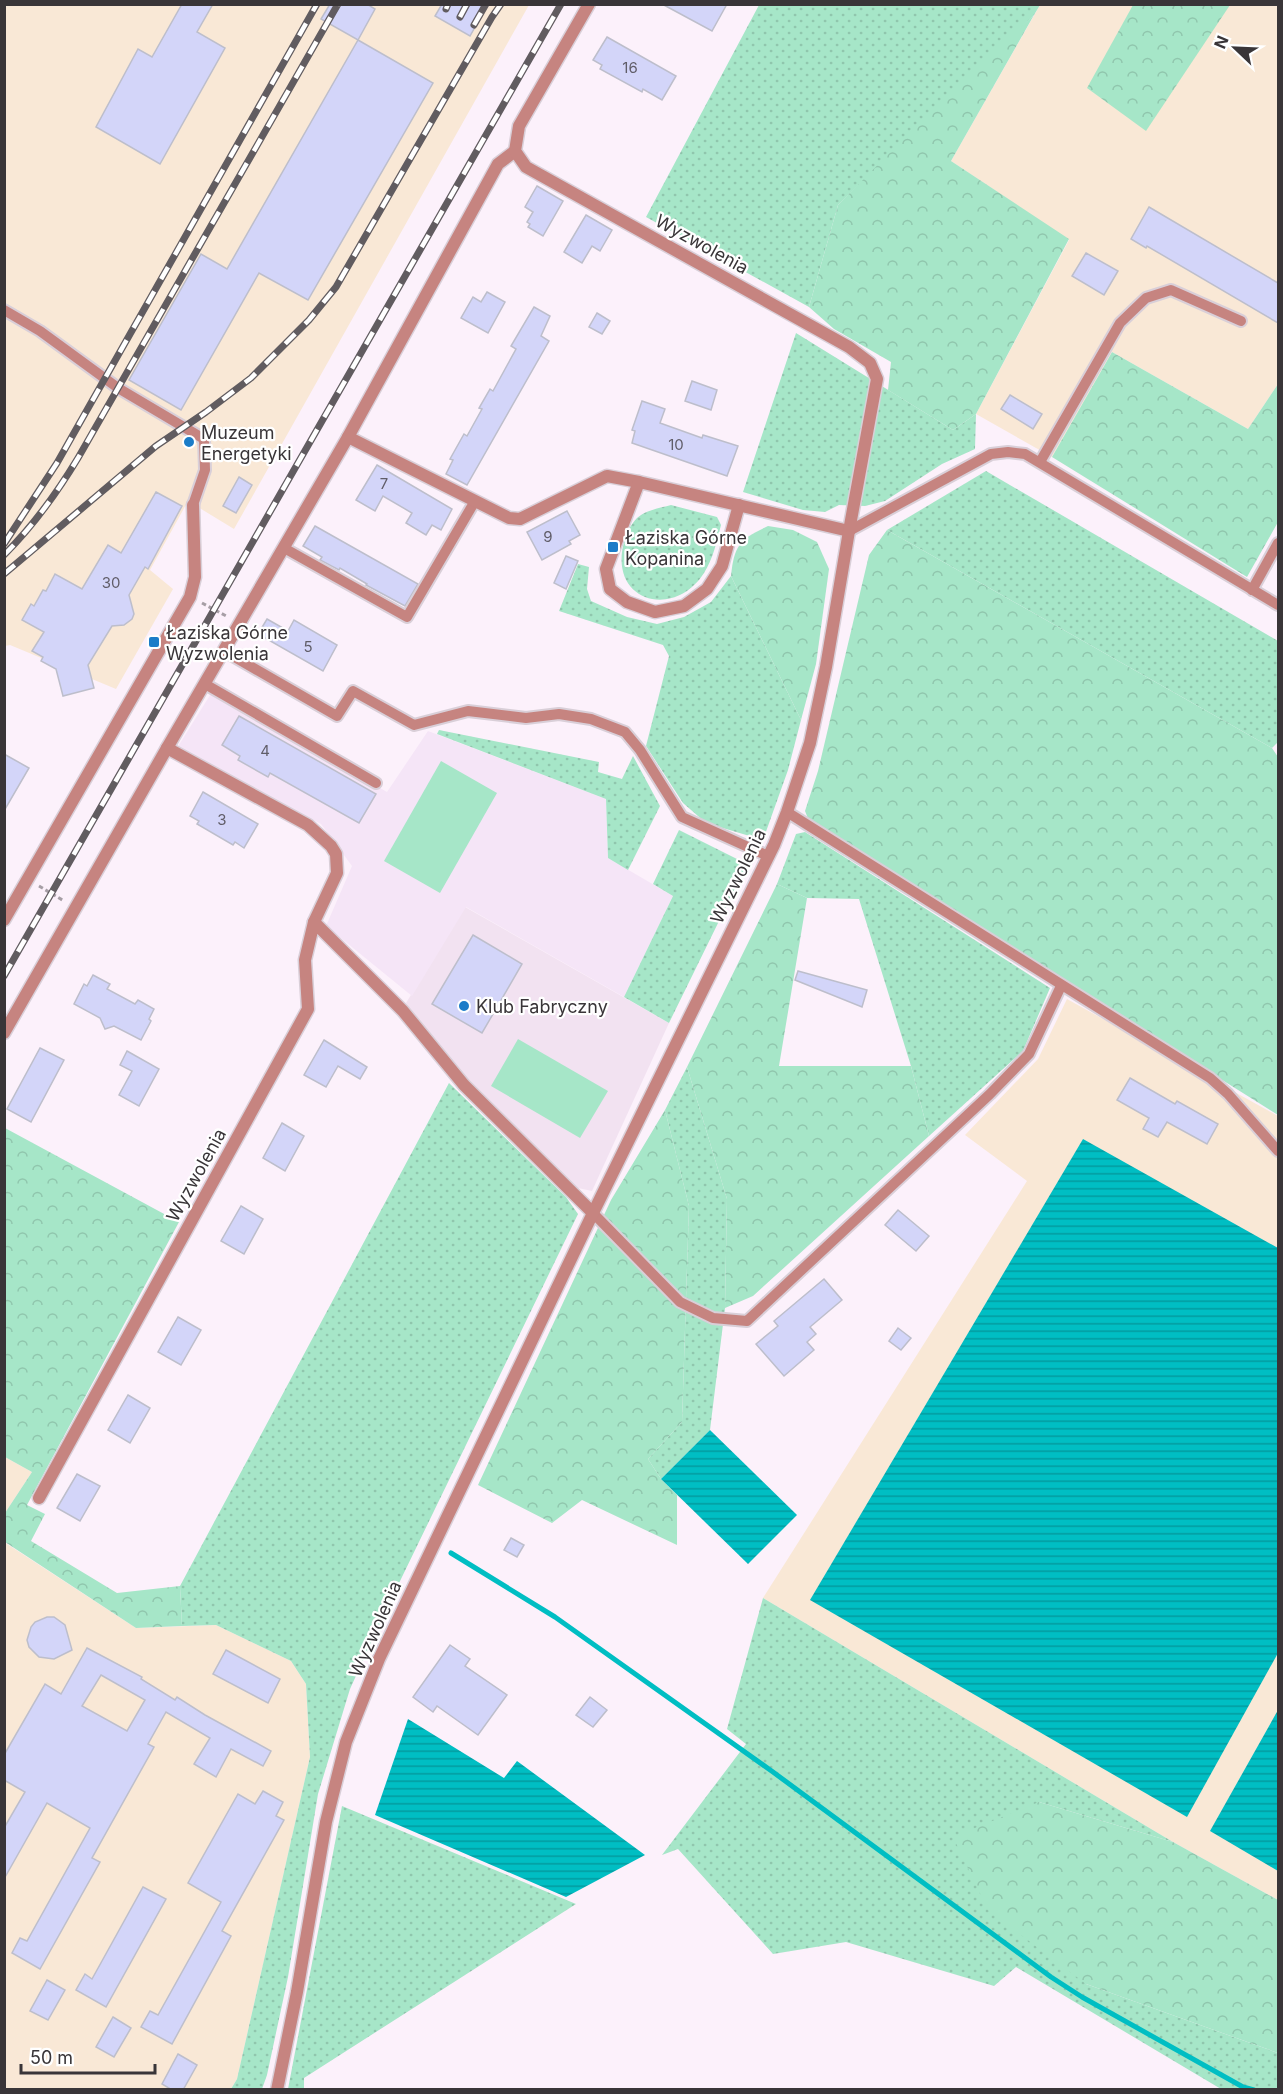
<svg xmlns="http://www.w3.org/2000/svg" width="1283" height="2094" font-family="Inter,sans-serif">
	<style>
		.built { fill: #f2e2f1 }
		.industrial { fill: #f9e8d6 }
		.education { fill: #f5e5f7 }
		.grass { fill: url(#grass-dots) }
		.forest { fill: url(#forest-crowns) }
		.pitch { fill: #a6e6c8 }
		.water { fill: url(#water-rules) }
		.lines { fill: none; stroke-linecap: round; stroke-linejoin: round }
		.stream { stroke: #00bec3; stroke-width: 5 }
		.building { fill: #d3d5f9; stroke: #bdbecb; stroke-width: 1.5; fill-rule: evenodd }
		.service-casing { stroke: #d9cfd8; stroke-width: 14 }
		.minor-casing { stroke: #d9cfd8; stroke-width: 15 }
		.tertiary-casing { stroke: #d9cfd8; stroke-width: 15 }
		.path { stroke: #a69ea5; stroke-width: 3; stroke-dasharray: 4.5 3; stroke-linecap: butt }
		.service { stroke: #c68480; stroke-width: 10 }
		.minor { stroke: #c68480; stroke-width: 12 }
		.tertiary { stroke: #c68480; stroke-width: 12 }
		.rail-casing { stroke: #615c60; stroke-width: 7 }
		.rail { stroke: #fff; stroke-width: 4.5; stroke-dasharray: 14; stroke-linecap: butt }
		.poi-dot { fill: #1b7cc8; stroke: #fff; stroke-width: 2 }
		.labels { text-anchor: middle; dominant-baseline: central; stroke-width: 4.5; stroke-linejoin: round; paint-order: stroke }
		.number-label { font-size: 15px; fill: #605d68 }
		.street-label { font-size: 18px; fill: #393538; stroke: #fff }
		.poi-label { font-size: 18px; fill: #393538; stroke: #fff; text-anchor: start }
	</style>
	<defs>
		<pattern id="grass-dots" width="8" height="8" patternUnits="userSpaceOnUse" patternTransform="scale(1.5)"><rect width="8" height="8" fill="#a6e6c8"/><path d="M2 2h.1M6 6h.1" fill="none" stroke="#90c6ad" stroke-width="1.8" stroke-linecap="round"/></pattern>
		<pattern id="forest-crowns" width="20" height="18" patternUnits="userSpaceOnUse" patternTransform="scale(1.5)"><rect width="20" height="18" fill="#a6e6c8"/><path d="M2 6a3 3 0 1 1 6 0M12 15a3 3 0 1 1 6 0" fill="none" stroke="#90c6ad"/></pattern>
		<pattern id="water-rules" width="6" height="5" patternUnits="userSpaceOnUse" patternTransform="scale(1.5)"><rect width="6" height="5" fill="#00bec3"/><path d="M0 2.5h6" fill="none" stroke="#039b9f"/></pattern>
	</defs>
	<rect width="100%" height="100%" fill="#fcf1fb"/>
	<polygon class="built" points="465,907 669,1023 592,1191 578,1188 474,1088 406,1003"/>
	<g class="industrial">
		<polygon points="5,5 529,5 234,529 188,501 150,570 173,589 116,689 10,645 5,646"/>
		<polygon points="1040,5 1278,5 1278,384 1248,429 1112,352 1052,457 976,414 1069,240 951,161"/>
		<polygon points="1067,999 1278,1116 1278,1900 1173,1842 763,1598 1027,1181 965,1135 1038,1059"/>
		<polygon points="5,1457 32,1472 5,1513"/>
		<polygon points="4,1542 136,1628 216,1625 291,1661 306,1684 310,1757 237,2079 231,2089 8,2090 5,2087"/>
	</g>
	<polygon class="education" points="212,692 387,792 428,731 606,799 608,858 673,896 624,997 466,907 412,996 326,926 352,866 321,824 177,748"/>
	<g class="grass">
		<polygon points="759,5 1040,5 1034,15 838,205 809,307 646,217"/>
		<polygon points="796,333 953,430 976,414 975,449 942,464 885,501 865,506 839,505 825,512 803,510 743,492"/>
		<polygon points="986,471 1278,641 1278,742 1272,748 887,530"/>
		<path d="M671,505L717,517L721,525C717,541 713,559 704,573C674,620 608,602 624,542C626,534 631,524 637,518C646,510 660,508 671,505Z"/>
		<polygon points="578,564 589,567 587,589 591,601 627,617 657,624 684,617 711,602 731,576 801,720 788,770 763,840 706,823 683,803 646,746 669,656 663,645 559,611"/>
		<polygon points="439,730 599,762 598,772 622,779 633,756 660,806 628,870 608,858 606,799 437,734"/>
		<polygon points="679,830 747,864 669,1023 624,997 673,896 653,884"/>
		<polygon points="805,832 1050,988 1023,1051 929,1136 911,1066 859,899 807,898 777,884 796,834"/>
		<polygon points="687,1067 727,1199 725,1308 710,1430 661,1479 648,1459 682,1422 689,1206 665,1110"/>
		<polygon points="449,1083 566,1197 578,1214 385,1612 350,1689 318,1794 288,1977 267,2075 262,2089 231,2089 237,2079 310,1757 306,1684 291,1661 216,1625 182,1626 180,1586"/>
		<polygon points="763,1598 1173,1842 1039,1802 1086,1984 1278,2053 1278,2089 1221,2089 1016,1967 994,1986 846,1942 773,1954 678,1849 662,1855 746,1744 727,1729"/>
		<polygon points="342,1806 576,1904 304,2078 304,2089 288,2089"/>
	</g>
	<g class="forest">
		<polygon points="1133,5 1230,5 1146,131 1087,88"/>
		<polygon points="1034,15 951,161 1069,239 976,414 953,430 888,390 891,362 834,329 809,307 838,205 961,81"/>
		<polygon points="1112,352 1248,429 1278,384 1278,522 1247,577 1052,457"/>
		<path d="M768,526L793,530L817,542L829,569L816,664L801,720L731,576C734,545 740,539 768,526Z"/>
		<polygon points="887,530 1272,748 1278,757 1278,1115 809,821 805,811 818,771 869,555"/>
		<polygon points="777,884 807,898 779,1066 911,1066 929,1136 753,1296 725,1308 727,1199 687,1067"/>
		<polygon points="665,1110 689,1206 682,1422 648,1459 661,1479 677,1495 677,1545 582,1500 552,1523 478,1485 611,1200"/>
		<polygon points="5,1128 179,1222 27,1505 45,1514 31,1541 117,1593 180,1586 182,1626 136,1628 5,1542 5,1513 32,1472 5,1457"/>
		<polygon points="1039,1802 1173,1842 1278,1900 1278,2053 1086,1984 988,1910 953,1837"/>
	</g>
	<g class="pitch">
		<polygon points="441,761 497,793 440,893 384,861"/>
		<polygon points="518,1039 608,1091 580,1138 491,1086"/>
	</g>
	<g class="water">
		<polygon points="1083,1139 1278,1248 1278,1653 1187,1817 810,1600"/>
		<polygon points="710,1430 797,1515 748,1564 661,1479"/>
		<polygon points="1278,1710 1278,1871 1210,1831"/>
		<polygon points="408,1719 504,1778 517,1761 645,1855 566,1897 375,1815"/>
	</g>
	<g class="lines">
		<polyline class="stream" points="451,1553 555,1617 773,1772 1051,1977 1082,1997 1243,2087 1254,2090"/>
	</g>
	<g class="building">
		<polygon points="182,4 213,4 197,32 225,48 160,164 96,127 138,49 152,57"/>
		<polygon points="330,4 367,4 375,9 358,40 321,19"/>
		<polygon points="442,4 488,4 470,36 435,16"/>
		<polygon points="662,4 727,4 712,31"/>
		<polygon points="607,37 676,76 662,100 643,89 642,92 600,69 602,65 593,60"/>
		<polygon points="358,40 433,83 308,300 259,273 181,410 129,380 201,254 227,269"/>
		<polygon points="537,186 563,201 543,236 528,227 530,224 527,222 533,212 525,207"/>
		<polygon points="1149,207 1278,283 1278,323 1147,246 1146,248 1131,239"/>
		<polygon points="586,215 612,230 600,251 592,246 582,263 564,252"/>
		<polygon points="1086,253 1118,271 1104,295 1072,276"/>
		<polygon points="487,292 505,302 488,333 461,318 473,297 481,302"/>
		<polygon points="534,307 550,316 541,336 549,341 467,485 446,474 453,460 450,459 464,434 467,436 482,409 479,408 490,389 493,391 516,349 511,346"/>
		<polygon points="597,313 610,321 602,334 589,327"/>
		<polygon points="692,381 717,390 711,410 685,401"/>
		<polygon points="1010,395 1042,414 1033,429 1001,409"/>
		<polygon points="642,401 665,409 660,423 702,438 703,435 738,446 727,476 632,443 635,431 632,430"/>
		<polygon points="377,465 452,509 441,530 432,525 426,535 406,523 412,513 383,496 375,511 356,500"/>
		<polygon points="239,477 252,485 236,513 223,506"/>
		<polygon points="156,492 182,506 148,569 145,567 129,595 134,614 132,619 124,625 112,626 88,665 94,688 63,696 56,669 41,661 43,657 32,651 44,632 22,620 31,604 34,606 43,590 46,591 55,574 82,589 108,545 121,553"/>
		<polygon points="567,511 580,535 569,541 571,544 542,560 527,532"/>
		<polygon points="315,526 418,584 405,606 366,585 367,584 340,568 339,570 320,560 322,557 303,546"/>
		<polygon points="566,556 578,561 566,589 554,583"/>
		<polygon points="267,619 288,631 294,620 337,645 323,671 258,634"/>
		<polygon points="239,716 376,794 359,823 270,773 268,777 238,760 240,756 222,745"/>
		<polygon points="4,754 29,768 4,811"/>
		<polygon points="203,792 258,824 244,848 235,842 233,845 197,824 199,821 190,816"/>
		<polygon points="473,935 522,964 482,1033 432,1004"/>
		<polygon points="798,971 867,990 862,1007 795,980"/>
		<polygon points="93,975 110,984 107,989 135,1004 138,1000 154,1009 149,1019 151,1021 141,1040 114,1026 105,1029 100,1018 74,1004 84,984 87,986"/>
		<polygon points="324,1040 367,1067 360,1079 338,1066 326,1087 304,1075"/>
		<polygon points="40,1048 64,1060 31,1122 7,1109"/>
		<polygon points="127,1051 159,1069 139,1106 119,1095 132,1071 120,1065"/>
		<polygon points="1130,1078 1175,1104 1177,1101 1218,1124 1207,1144 1167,1122 1158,1137 1143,1129 1149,1118 1117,1100"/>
		<polygon points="282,1123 304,1136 285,1171 263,1158"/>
		<polygon points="241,1206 263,1219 244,1254 221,1241"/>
		<polygon points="898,1210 929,1236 916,1251 885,1225"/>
		<polygon points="824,1279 842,1300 810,1327 816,1334 807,1342 814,1350 784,1376 756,1344 778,1326 774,1321"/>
		<polygon points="178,1317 201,1330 181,1365 158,1352"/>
		<polygon points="898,1328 911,1338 901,1350 889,1341"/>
		<polygon points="128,1395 150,1408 130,1443 108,1430"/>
		<polygon points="77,1474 100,1486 80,1521 57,1508"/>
		<polygon points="511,1538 524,1545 517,1557 504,1550"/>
		<polygon points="47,1617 54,1617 65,1625 72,1650 54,1659 39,1657 29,1647 27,1640 31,1627 35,1622"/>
		<polygon points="450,1645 470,1659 465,1666 507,1695 478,1735 437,1706 433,1712 413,1697"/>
		<path d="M87,1648L142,1677L141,1679L175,1700L177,1697L205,1715L271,1751L263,1766L231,1749L216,1777L194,1764L210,1738L166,1712L148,1744L154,1747L92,1858L100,1862L40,1969L12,1953L20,1938L27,1941L90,1828L47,1803L4,1879V1828L25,1792L4,1780V1755L45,1684L61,1694ZM101,1675L145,1700L127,1731L82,1706Z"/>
		<polygon points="226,1650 280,1679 268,1703 213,1674"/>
		<polygon points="590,1697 607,1710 593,1727 576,1715"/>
		<polygon points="263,1791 283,1802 276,1816 284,1820 222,1931 231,1936 172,2044 141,2027 150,2011 158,2015 221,1902 188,1883 238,1794 255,1804"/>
		<polygon points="143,1887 166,1899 106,2007 76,1990 85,1974 92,1979"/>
		<polygon points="47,1980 65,1990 48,2020 30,2011"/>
		<polygon points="113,2017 131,2028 114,2057 96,2047"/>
		<polygon points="178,2054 197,2065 183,2090 172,2090 162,2084"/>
	</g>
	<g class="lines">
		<defs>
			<g id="service">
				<polyline points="4,310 40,331 118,388 204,439 205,470 193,505"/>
				<polyline points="1040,462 1120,323 1146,298 1171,290 1241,321"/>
				<polyline points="849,531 991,454 1008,452 1025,454 1278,605"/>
				<polyline points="284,548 407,617 475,501"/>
				<polyline points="1252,590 1278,543"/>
				<polyline points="224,651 337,716 353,691 414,725 468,711 526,718 559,714 591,719 625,732 640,750 682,817 768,856"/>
				<polyline points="205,684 376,783"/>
				<polyline points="787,812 1210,1078 1228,1094 1278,1151"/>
				<polyline points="593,1213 680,1302 713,1318 747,1321 990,1094 1029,1054 1061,986"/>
			</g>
			<g id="minor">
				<polyline points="348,437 509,518 520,519 607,476 639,482 849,531"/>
				<polyline points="639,482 606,569 610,589 627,602 655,612 684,606 707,589 722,566 739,505"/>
				<polyline points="167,748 308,825 331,846 336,854 337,873 314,922"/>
				<polyline points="4,920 190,597 195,577 193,505"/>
				<polyline points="4,1033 167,748 348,437 498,164 515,151"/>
				<polyline points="39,1498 308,1009 305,960 314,922 403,1011 464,1085 593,1213"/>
			</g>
			<polyline id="tertiary" points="277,2090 297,1992 326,1822 346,1742 379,1659 593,1213 774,845 787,812 810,743 826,667 849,531 877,379 870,363 849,347 526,167 515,151 519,126 589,4"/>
		</defs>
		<use href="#service" class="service-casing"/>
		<use href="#minor" class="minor-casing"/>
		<use href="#tertiary" class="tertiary-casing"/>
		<g class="path">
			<polyline points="202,603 228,617"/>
			<polyline points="39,886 64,901"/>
		</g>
		<use href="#service" class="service"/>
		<use href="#minor" class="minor"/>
		<use href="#tertiary" class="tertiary"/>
		<defs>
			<g id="rail">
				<polyline points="446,9 448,4"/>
				<polyline points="460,17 467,4"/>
				<polyline points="474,25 486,4"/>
				<polyline points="4,544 57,463 317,4"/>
				<path d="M4,555C33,526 57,493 78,458L338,4"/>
				<polyline points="4,574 156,446 206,412 251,378 309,320 336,287 492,17 501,4"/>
				<polyline points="4,976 561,4"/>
			</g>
		</defs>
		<use href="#rail" class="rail-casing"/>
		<use href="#rail" class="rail"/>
	</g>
	<g class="poi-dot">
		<circle cx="189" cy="442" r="6"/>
		<rect x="607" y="541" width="12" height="12" rx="3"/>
		<rect x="148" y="636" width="12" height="12" rx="3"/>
		<circle cx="464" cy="1006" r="6"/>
	</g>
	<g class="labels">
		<g class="number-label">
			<text x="630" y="67">16</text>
			<text x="676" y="444">10</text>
			<text x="384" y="483">7</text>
			<text x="548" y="536">9</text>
			<text x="111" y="582">30</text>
			<text x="308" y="646">5</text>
			<text x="265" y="750">4</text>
			<text x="222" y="819">3</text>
		</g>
		<g class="street-label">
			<text transform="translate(702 244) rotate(29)">Wyzwolenia</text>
			<text transform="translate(738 876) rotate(-64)">Wyzwolenia</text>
			<text transform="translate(196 1175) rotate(-61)">Wyzwolenia</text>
			<text transform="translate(375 1629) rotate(-66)">Wyzwolenia</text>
		</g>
		<g class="poi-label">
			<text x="201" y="432">Muzeum<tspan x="201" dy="21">Energetyki</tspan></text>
			<text x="625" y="537">Łaziska Górne<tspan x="625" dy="21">Kopanina</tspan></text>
			<text x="166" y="632">Łaziska Górne<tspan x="166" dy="21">Wyzwolenia</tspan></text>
			<text x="476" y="1006">Klub Fabryczny</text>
		</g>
	</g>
	<rect width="1283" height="2094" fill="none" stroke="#393538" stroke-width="12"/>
	<g transform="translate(1235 48) rotate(293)" stroke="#ffffff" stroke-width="4.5" paint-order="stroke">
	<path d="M0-4.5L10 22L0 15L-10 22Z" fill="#393538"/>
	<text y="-9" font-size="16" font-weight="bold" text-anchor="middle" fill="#393538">N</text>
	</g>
	<path d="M21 2064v9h134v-9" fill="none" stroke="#393538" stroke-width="3"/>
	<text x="30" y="2064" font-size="18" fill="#393538" stroke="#ffffff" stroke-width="4.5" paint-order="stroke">50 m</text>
</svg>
